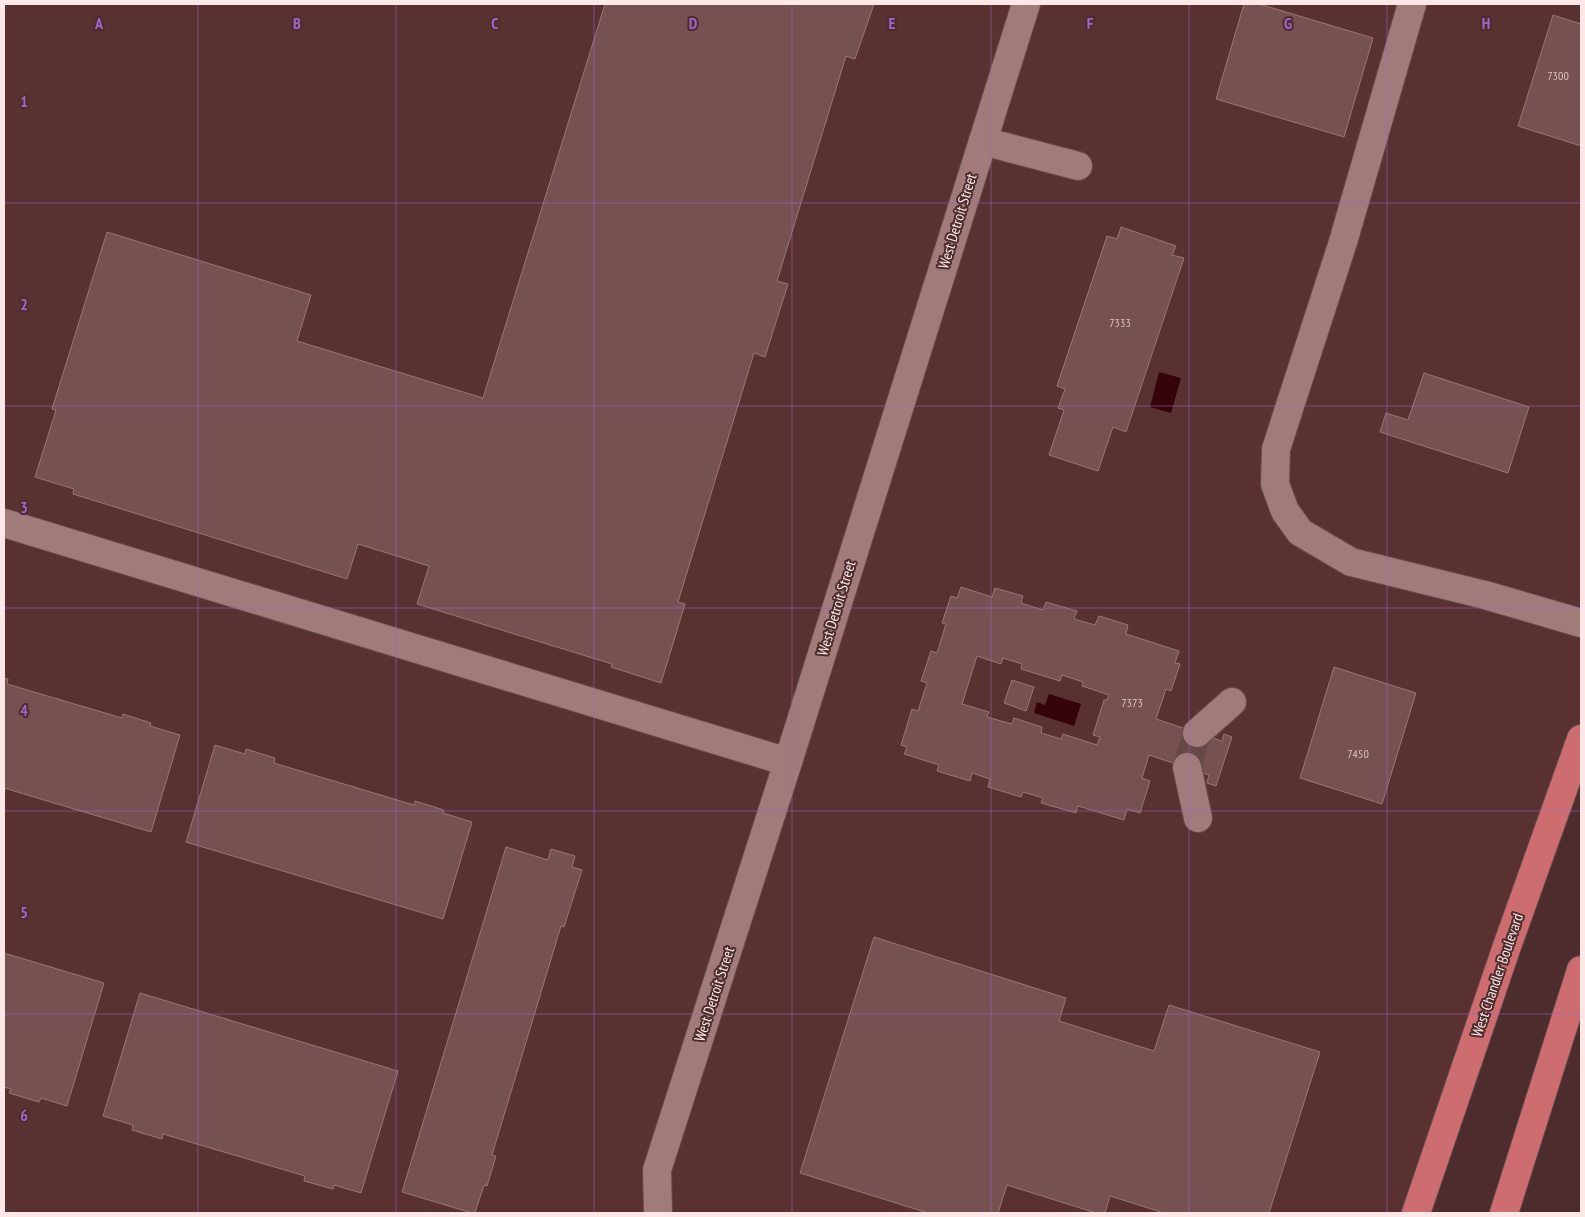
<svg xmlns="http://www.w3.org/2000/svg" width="1585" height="1217" font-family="'PT Sans Narrow',sans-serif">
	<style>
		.built { fill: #593131 }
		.water { fill: #35040a }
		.building { fill: #755251; stroke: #9b7574; fill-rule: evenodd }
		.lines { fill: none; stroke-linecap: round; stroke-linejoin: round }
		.minor-tunnel { stroke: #674848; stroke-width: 28; stroke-dasharray: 28 14; stroke-linecap: butt }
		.minor-casing { stroke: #664a4b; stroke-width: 30 }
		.major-casing { stroke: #664a4b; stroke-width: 30 }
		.minor { stroke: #a17b7a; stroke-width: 28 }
		.major { stroke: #cd6d70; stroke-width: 28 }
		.grid { fill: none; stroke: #a264cb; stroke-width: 1; stroke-opacity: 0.55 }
		.labels { text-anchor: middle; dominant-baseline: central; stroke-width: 4; stroke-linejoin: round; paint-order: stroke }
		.number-label { font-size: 12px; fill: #dbc2c2 }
		.street-label { font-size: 15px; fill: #fde7e7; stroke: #4c2c2c }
		.grid-label { font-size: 16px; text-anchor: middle; font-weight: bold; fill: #a264cb; stroke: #4c2c2c; stroke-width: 4; stroke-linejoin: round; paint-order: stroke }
	</style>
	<rect width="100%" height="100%" fill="#4c2c2c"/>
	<polygon class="built" points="4,4 1581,4 1581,741 1416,1213 4,1213"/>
	<g class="water">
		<polygon points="1159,372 1181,378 1171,413 1150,407"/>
		<polygon points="1049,694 1081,704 1074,726 1034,713 1037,702 1045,705"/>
	</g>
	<g class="building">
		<polygon points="605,4 874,4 855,59 846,56 777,281 788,284 765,357 754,353 678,602 685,604 661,683 611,667 612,664 417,604 429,566 358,544 347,579 73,494 74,489 35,477 56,410 52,409 107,232 311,295 297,341 483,398"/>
		<polygon points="1244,4 1259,4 1373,38 1344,137 1216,99"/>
		<polygon points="1553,15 1581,24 1581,146 1518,126"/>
		<polygon points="1121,227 1176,246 1172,255 1184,258 1126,432 1113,427 1098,471 1049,455 1064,410 1058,408 1065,389 1057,386 1107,236 1117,239"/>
		<polygon points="1424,373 1529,407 1508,473 1380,432 1386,413 1408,420"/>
		<path d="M961,587L992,597L995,588L1023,596L1021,603L1043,610L1046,602L1077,611L1074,619L1095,625L1099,616L1128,625L1126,634L1179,651L1175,663L1180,664L1171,691L1166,689L1156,719L1222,741L1224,734L1232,737L1216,786L1207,783L1209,775L1149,755L1142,778L1150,781L1140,813L1127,809L1124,820L1078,806L1076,813L1041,803L1043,798L1023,792L1021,797L988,787L990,779L972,773L970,781L937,771L939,765L904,754L907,747L901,745L912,709L918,711L927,683L921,681L931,651L937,653L946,624L942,623L951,596L957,598ZM977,656L1001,664L1003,658L1022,664L1021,669L1060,681L1062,675L1083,682L1082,686L1109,695L1107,700H1104L1093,735L1100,737L1097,745L1063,734L1061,739L1041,733L1042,727L1014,718L1012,724L987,717L989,712L962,704Z"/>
		<polygon points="1334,667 1416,693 1382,804 1300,778"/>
		<polygon points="4,678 8,679 7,684 122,718 123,714 151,723 150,726 180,735 151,832 4,788"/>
		<polygon points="1012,680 1034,687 1026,711 1004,703"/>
		<polygon points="215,745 245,754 246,749 275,758 274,763 414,805 415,801 444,810 443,813 472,822 443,919 186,842"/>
		<polygon points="506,847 548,860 551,849 575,856 572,867 582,870 564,927 561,926 492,1155 496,1156 487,1186 484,1185 475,1213 472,1213 402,1192"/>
		<polygon points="874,937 1066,998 1059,1021 1154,1051 1169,1005 1320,1052 1269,1213 1164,1213 1110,1196 1105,1213 1096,1213 1007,1185 998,1213 928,1213 800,1173"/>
		<polygon points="4,953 104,983 67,1106 41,1098 39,1102 9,1093 11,1089 4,1087"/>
		<polygon points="140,993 398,1071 361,1193 334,1185 333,1189 304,1181 305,1176 163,1134 162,1139 132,1130 133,1125 103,1116"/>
	</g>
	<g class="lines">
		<polyline class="minor-tunnel" points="1187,767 1197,733"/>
		<defs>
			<g id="minor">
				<polyline points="1412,4 1343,242 1276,449 1275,484 1285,511 1300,532 1351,562 1485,595 1581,623"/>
				<polyline points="983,141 1078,166"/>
				<polyline points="4,523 788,762"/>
				<polyline points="1197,733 1232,702"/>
				<polyline points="1187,767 1198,818"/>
				<polyline points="658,1213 657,1170 788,762 1026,4"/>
			</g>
			<g id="major">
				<polyline points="1416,1213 1506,949 1581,739"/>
				<polyline points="1504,1213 1581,970"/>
			</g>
		</defs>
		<use href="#minor" class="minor-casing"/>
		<use href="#major" class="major-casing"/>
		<use href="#minor" class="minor"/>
		<use href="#major" class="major"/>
	</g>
	<path class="grid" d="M198,4V1213M396,4V1213M594,4V1213M792,4V1213M991,4V1213M1189,4V1213M1387,4V1213M4,203H1581M4,406H1581M4,608H1581M4,811H1581M4,1014H1581"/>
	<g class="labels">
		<g class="number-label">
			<text x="1558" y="75">7300</text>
			<text x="1120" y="322">7333</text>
			<text x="1132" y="702">7373</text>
			<text x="1358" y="753">7450</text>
		</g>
		<g class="street-label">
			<text transform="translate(957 221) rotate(-73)">West Detroit Street</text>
			<text transform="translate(836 608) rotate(-73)">West Detroit Street</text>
			<text transform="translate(1497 975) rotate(-71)">West Chandler Boulevard</text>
			<text transform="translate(714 994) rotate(-72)">West Detroit Street</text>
		</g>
	</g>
	<g class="grid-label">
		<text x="99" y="29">A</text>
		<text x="297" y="29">B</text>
		<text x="495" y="29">C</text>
		<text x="693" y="29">D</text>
		<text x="892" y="29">E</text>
		<text x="1090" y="29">F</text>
		<text x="1288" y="29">G</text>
		<text x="1486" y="29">H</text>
		<text x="24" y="107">1</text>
		<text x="24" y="310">2</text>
		<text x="24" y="513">3</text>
		<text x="24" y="716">4</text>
		<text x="24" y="918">5</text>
		<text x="24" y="1121">6</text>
	</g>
	<rect width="1585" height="1217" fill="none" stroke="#fde7e7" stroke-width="10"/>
</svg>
